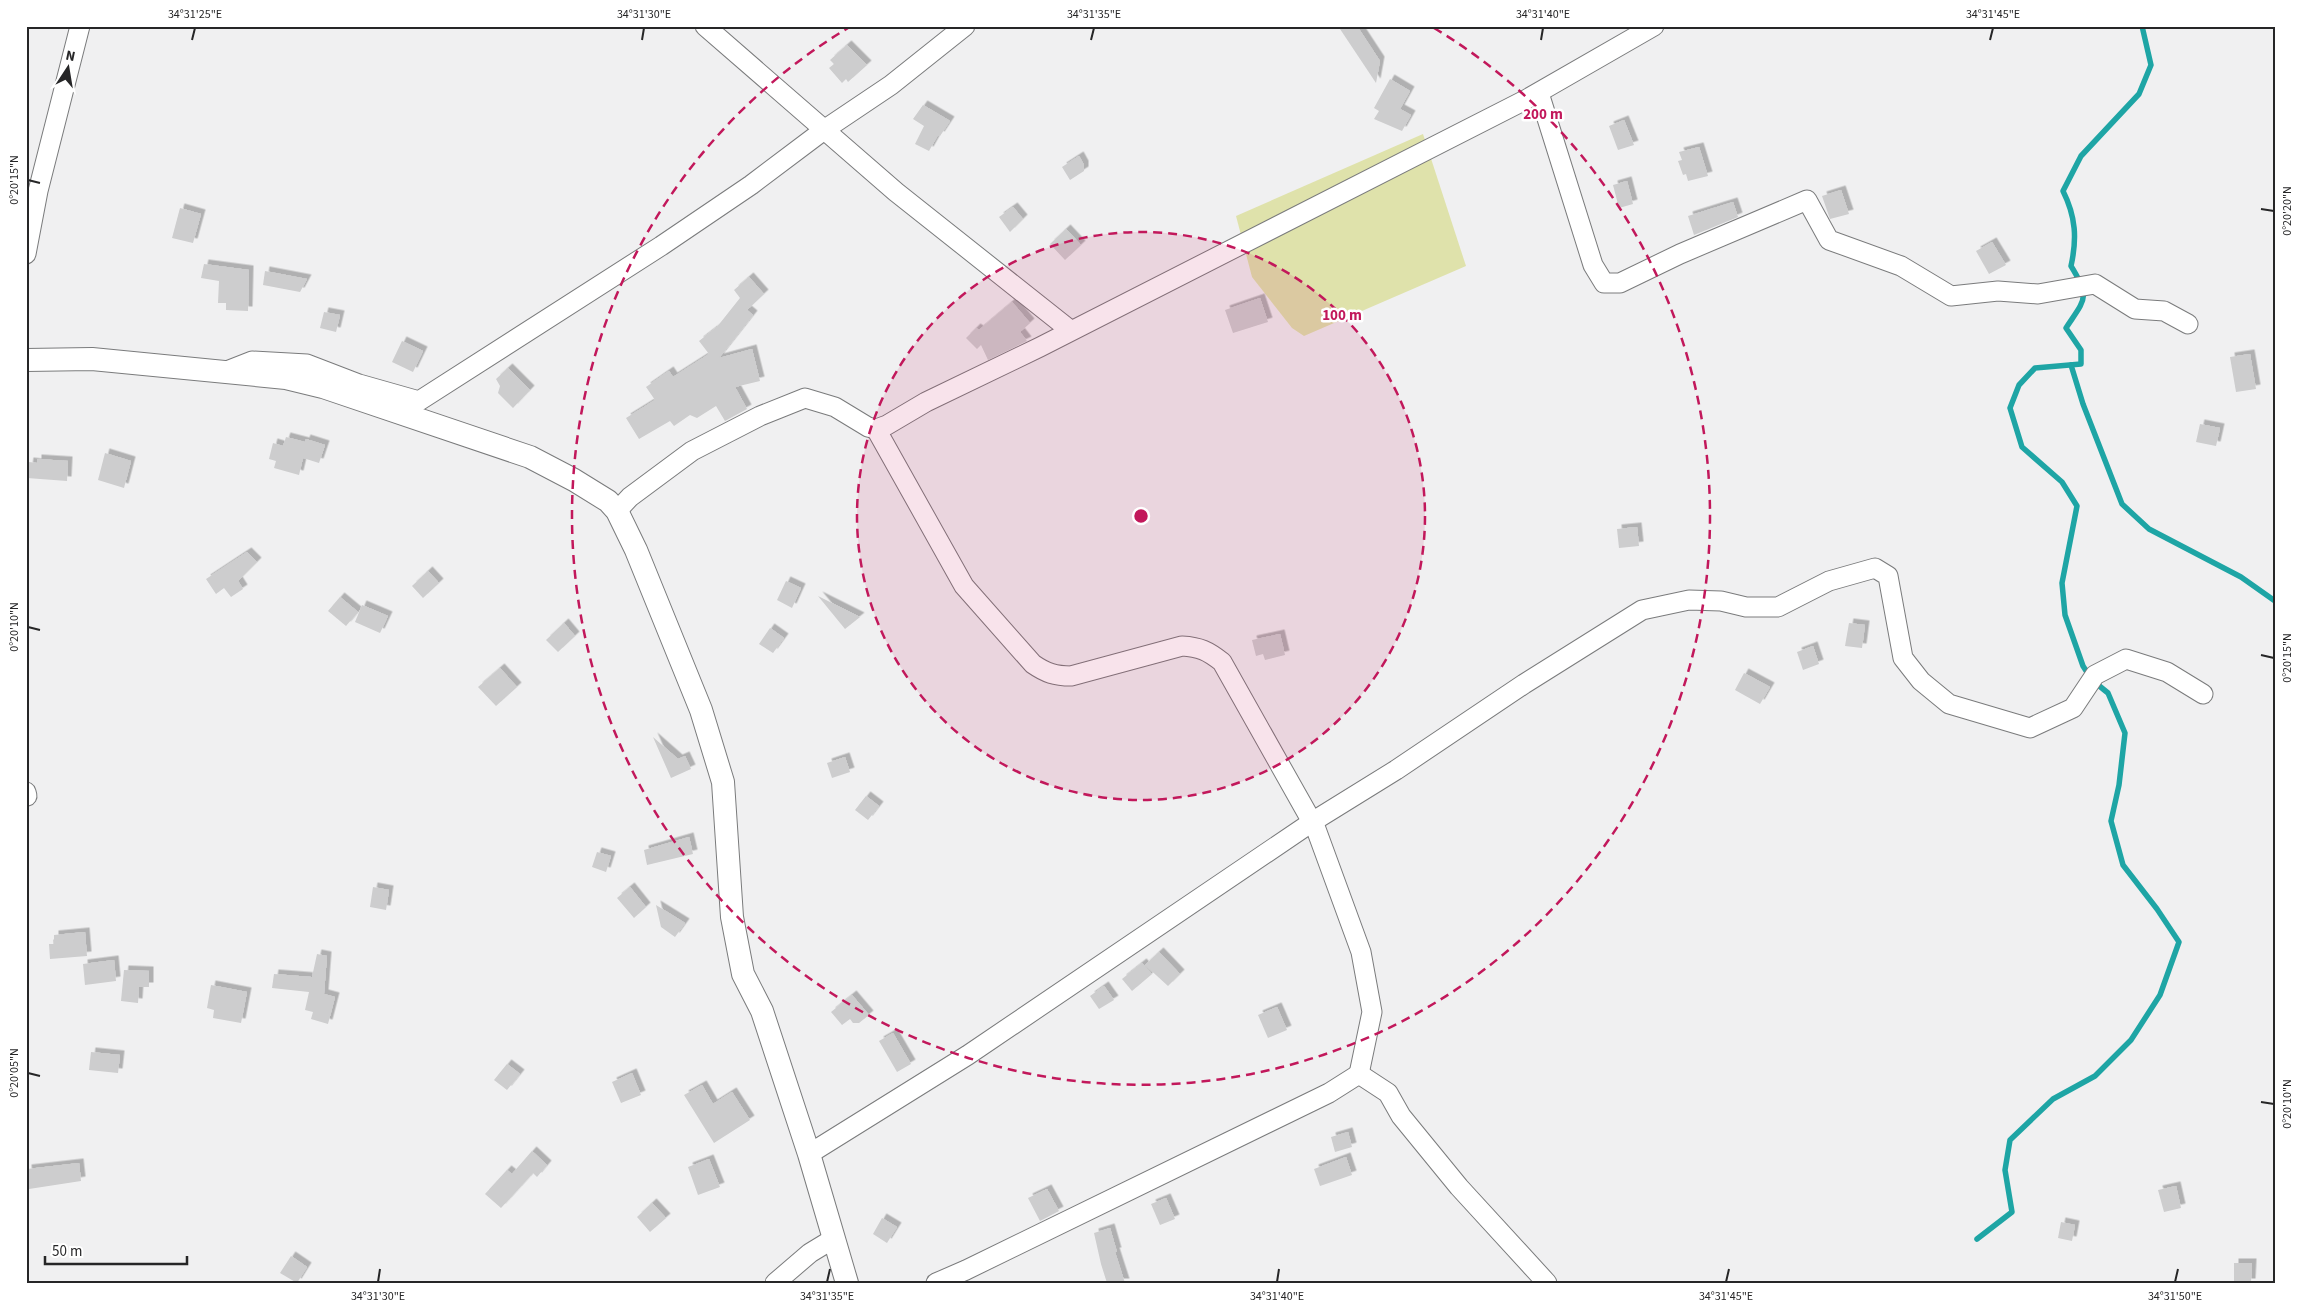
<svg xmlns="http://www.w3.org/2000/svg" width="2301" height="1309" font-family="'Source Sans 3',sans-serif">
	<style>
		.green { fill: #dfe2ab }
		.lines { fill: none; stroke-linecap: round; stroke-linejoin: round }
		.stream { stroke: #1ea5a5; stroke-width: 5.5 }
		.building { fill: #cdcdce; filter: url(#shadow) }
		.minor-casing { stroke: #7a7b7c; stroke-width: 21 }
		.tertiary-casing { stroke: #7a7b7c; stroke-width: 24 }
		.minor { stroke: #fff; stroke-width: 19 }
		.tertiary { stroke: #fff; stroke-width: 22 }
		.ticks { fill: none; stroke: #262627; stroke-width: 2 }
		.ring { fill: none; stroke: #c2185b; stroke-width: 2.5; stroke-dasharray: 9 6 }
		.centre { fill: #c2185b; stroke: #fff; stroke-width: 2.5 }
		.ring-label { font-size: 15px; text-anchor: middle; font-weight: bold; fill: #c2185b; stroke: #fff; stroke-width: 5; stroke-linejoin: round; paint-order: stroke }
		.neatline { fill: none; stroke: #262627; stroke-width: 2 }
		.ticks-label { font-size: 12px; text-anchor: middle; fill: #262627 }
	</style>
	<defs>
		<filter id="shadow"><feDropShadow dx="4.5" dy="-4.5" stdDeviation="0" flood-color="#0004"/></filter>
	</defs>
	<rect width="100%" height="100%" fill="#f0f0f1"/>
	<polygon class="green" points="1423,134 1466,266 1304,336 1292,328 1252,277 1236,216"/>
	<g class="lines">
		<g class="stream">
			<polyline points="2071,365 2083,404 2122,504 2149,529 2241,577 2275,601"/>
			<path d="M1977,1239L2012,1212L2005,1170L2010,1140L2053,1099L2095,1076L2131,1040L2160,995L2179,942L2157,909L2123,865L2111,821L2119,785L2125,733L2108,693L2092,680L2083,666L2065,615L2062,583L2077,506L2062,482L2022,447L2010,408L2019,385L2035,368L2081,364V350L2066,328C2085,299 2091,298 2071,266C2077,239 2076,217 2063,191L2081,156L2139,94L2151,65L2142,26"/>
		</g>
	</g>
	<g class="building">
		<polygon points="1338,26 1357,26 1380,61 1376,83"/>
		<polygon points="847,45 867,65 848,82 846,79 842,83 829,68 834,64 830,60"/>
		<polygon points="1390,79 1410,91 1400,109 1411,115 1402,131 1374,119 1379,111 1374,108"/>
		<polygon points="923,105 950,121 940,136 938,135 929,151 915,144 924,126 913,119"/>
		<polygon points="1624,120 1634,145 1618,150 1609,126"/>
		<polygon points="1699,147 1708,176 1688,181 1686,174 1683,175 1678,161 1682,160 1679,152"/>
		<polygon points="1079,156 1084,165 1084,171 1070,180 1062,167"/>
		<polygon points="1627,181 1633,204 1619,208 1613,185"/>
		<polygon points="1841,190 1849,214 1830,219 1822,196"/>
		<polygon points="1733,202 1738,217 1694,235 1688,216"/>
		<polygon points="1013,207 1023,219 1010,232 999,217"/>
		<polygon points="180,208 201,214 193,243 172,238"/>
		<polygon points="1066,229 1081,245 1065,260 1050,244"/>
		<polygon points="1992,242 2006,265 1989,274 1976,251"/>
		<polygon points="204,264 249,270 248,311 226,310 226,303 218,303 219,281 201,278"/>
		<polygon points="265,271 307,279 300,292 263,285"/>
		<polygon points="749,277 764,294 747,310 753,315 719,358 752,349 760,381 735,387 747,409 725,421 716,406 697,418 690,415 674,426 670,421 639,439 626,418 655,400 646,387 669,371 673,377 709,354 699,341 717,327 740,298 734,290"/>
		<polygon points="1260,298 1268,322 1233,333 1225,310"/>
		<polygon points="1012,302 1030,323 1020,332 1027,341 988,360 981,345 977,349 966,338 976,328 979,330"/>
		<polygon points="324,312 340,315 336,332 320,328"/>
		<polygon points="402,341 423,351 413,372 392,362"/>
		<polygon points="2250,354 2256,389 2236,392 2230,357"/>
		<polygon points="508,368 530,390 513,408 498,393 500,386 496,379"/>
		<polygon points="2200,424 2220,428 2216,446 2196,442"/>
		<polygon points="286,437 305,442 306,439 325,445 319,463 303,458 299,475 274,468 276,461 269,459 273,443 283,446"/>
		<polygon points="105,453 131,461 124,488 98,480"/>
		<polygon points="37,459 68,461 67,481 27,478 29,462 37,463"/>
		<polygon points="1637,527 1639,546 1619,548 1617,529"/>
		<polygon points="247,552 257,562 238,581 243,589 231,597 224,588 216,594 206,579"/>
		<polygon points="428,571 439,583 423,598 412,586"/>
		<polygon points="786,581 801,588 792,608 777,600"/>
		<polygon points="818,596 860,617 845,629"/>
		<polygon points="340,597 358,612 346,626 328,611"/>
		<polygon points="362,605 388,616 380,633 355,622"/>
		<polygon points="564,623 575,636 558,652 546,640"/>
		<polygon points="1849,623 1865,625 1862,648 1845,646"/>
		<polygon points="770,628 784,638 773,653 759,644"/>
		<polygon points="1280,634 1285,655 1265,660 1263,654 1256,656 1252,640"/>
		<polygon points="1813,646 1819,664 1803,670 1797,652"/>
		<polygon points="500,668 517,687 496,706 478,687"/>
		<polygon points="1744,673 1770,687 1760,704 1735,690"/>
		<polygon points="653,737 678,759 685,756 691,769 671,778"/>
		<polygon points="845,757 850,772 832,778 827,763"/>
		<polygon points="866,796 879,806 868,820 855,810"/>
		<polygon points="689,837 693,854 647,865 644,850"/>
		<polygon points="597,852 611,856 606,872 592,867"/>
		<polygon points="373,887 389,890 386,910 370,907"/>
		<polygon points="630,887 646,907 634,918 617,898"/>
		<polygon points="656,905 685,923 675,937 661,927"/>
		<polygon points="85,932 87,956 50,959 49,944 54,944 54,935"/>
		<polygon points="1159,952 1180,974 1168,986 1145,965"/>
		<polygon points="317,954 327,956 324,994 335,997 328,1024 311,1019 313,1012 305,1010 309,992 272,988 274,974 312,977"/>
		<polygon points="114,960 116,981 85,985 83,964"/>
		<polygon points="1142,963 1152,974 1132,991 1122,979"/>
		<polygon points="124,970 149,971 149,987 139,987 138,1003 121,1001"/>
		<polygon points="211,985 247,992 241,1023 213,1018 214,1010 207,1008"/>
		<polygon points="1104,986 1114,1000 1099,1009 1090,996"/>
		<polygon points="852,995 869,1015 859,1023 853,1023 850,1019 842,1025 831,1012"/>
		<polygon points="1277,1007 1287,1030 1268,1038 1258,1015"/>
		<polygon points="893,1033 911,1064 897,1072 879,1041"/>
		<polygon points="91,1052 120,1055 118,1073 89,1070"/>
		<polygon points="507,1064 520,1074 507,1090 494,1080"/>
		<polygon points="632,1073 641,1095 621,1103 612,1082"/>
		<polygon points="702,1085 713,1104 732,1092 750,1120 714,1143 684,1095"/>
		<polygon points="1348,1132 1352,1147 1335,1152 1331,1137"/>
		<polygon points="532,1151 547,1165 537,1177 533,1173 501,1208 485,1194 507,1170 512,1174"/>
		<polygon points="1346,1157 1352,1175 1320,1186 1314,1169"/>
		<polygon points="709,1159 720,1187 698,1195 688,1167"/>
		<polygon points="79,1163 81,1181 29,1189 27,1169"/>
		<polygon points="2176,1186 2181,1208 2164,1212 2158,1190"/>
		<polygon points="1047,1189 1059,1211 1040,1221 1028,1198"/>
		<polygon points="1166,1198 1175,1219 1160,1225 1151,1204"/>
		<polygon points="652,1203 666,1218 650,1232 637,1217"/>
		<polygon points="882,1218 897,1227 887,1243 873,1234"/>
		<polygon points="2061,1222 2075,1225 2072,1241 2058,1238"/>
		<polygon points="1110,1228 1117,1252 1115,1252 1125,1283 1107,1283 1101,1264 1094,1233"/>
		<polygon points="291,1256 307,1267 297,1283 280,1273"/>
		<polygon points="2234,1263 2252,1263 2251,1283 2234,1283"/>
	</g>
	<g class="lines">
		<defs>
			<g id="minor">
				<polyline points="705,26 896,192 1070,330"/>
				<polyline points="1539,93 1593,265 1604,283 1620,283 1680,254 1807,200 1829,240 1901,266 1951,296 1998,291 2038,294 2095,284 2135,309 2164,311 2188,324"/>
				<polyline points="26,254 38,191 80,26"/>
				<polyline points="224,372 252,361 307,364 359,384 419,401 661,246 751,185 824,130 891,85 965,26"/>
				<path d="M876,429L964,586L1033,664C1046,673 1055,676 1071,676L1182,646C1200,647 1208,651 1222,662L1316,829L1361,952L1372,1012L1359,1074"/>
				<polyline points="617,511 630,497 692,451 760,416 805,398 835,407 868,427 876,429 887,425 926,402 1040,347 1527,99 1654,26"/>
				<polyline points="26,792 27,796"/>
				<polyline points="809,1154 968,1055 1312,822 1396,770 1524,684 1642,610 1689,600 1721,601 1746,607 1778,607 1829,581 1875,568 1888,576 1903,658 1921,681 1949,704 2030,728 2073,708 2095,675 2126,659 2167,672 2203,694"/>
				<polyline points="775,1283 810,1253 833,1239"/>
				<polyline points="936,1283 966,1270 1329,1093 1359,1074 1388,1093 1401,1116 1459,1187 1547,1283"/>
			</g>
			<polyline id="tertiary" points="26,360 92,359 286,378 323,387 530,457 574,480 608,501 617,511 636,550 701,710 723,782 732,917 743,974 762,1011 809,1154 847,1283"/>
		</defs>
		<use href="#minor" class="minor-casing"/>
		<use href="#tertiary" class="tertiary-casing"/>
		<use href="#minor" class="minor"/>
		<use href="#tertiary" class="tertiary"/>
	</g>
	<path class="ticks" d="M192,40L195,28M642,40L644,28M1091,40L1094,28M1541,40L1543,28M1990,40L1993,28M28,180L40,183M2261,209L2274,211M28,627L40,630M2261,655L2274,658M28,1073L40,1076M2261,1102L2274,1104M378,1282L380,1269M827,1282L830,1269M1277,1282L1279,1269M1726,1282L1729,1269M2175,1282L2178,1269"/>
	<circle cx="1141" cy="516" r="284" fill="#c2185b" fill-opacity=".12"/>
	<g class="ring">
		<circle cx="1141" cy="516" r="284"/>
		<path d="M1434 28A569 569 0 1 1 848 28"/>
	</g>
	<circle cx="1141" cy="516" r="8" class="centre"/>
	<g class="ring-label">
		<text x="1543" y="119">200 m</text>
		<text x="1342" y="320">100 m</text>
	</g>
	<rect width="2301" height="1309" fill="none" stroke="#ffffff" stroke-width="55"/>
	<g transform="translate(68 68) rotate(12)" stroke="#ffffff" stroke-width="4" paint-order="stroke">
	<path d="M0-4L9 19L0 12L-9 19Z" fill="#262627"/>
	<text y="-8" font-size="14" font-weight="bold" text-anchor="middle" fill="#262627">N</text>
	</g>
	<path d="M45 1256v8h142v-8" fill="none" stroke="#262627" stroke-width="2.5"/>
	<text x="52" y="1256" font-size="15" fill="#262627" stroke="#ffffff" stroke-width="4" paint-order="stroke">50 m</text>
	<rect x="28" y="28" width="2246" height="1254" class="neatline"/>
	<g class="ticks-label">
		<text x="195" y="18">34°31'25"E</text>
		<text x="644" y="18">34°31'30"E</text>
		<text x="1094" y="18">34°31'35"E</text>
		<text x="1543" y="18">34°31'40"E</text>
		<text x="1993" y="18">34°31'45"E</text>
		<text transform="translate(14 180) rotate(-90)" y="4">0°20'15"N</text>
		<text transform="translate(2287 211) rotate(-90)" y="4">0°20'20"N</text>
		<text transform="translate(14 627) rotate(-90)" y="4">0°20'10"N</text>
		<text transform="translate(2287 658) rotate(-90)" y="4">0°20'15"N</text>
		<text transform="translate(14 1073) rotate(-90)" y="4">0°20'05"N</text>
		<text transform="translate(2287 1104) rotate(-90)" y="4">0°20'10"N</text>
		<text x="378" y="1300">34°31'30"E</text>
		<text x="827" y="1300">34°31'35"E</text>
		<text x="1277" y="1300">34°31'40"E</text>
		<text x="1726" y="1300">34°31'45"E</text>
		<text x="2175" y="1300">34°31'50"E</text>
	</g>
</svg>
